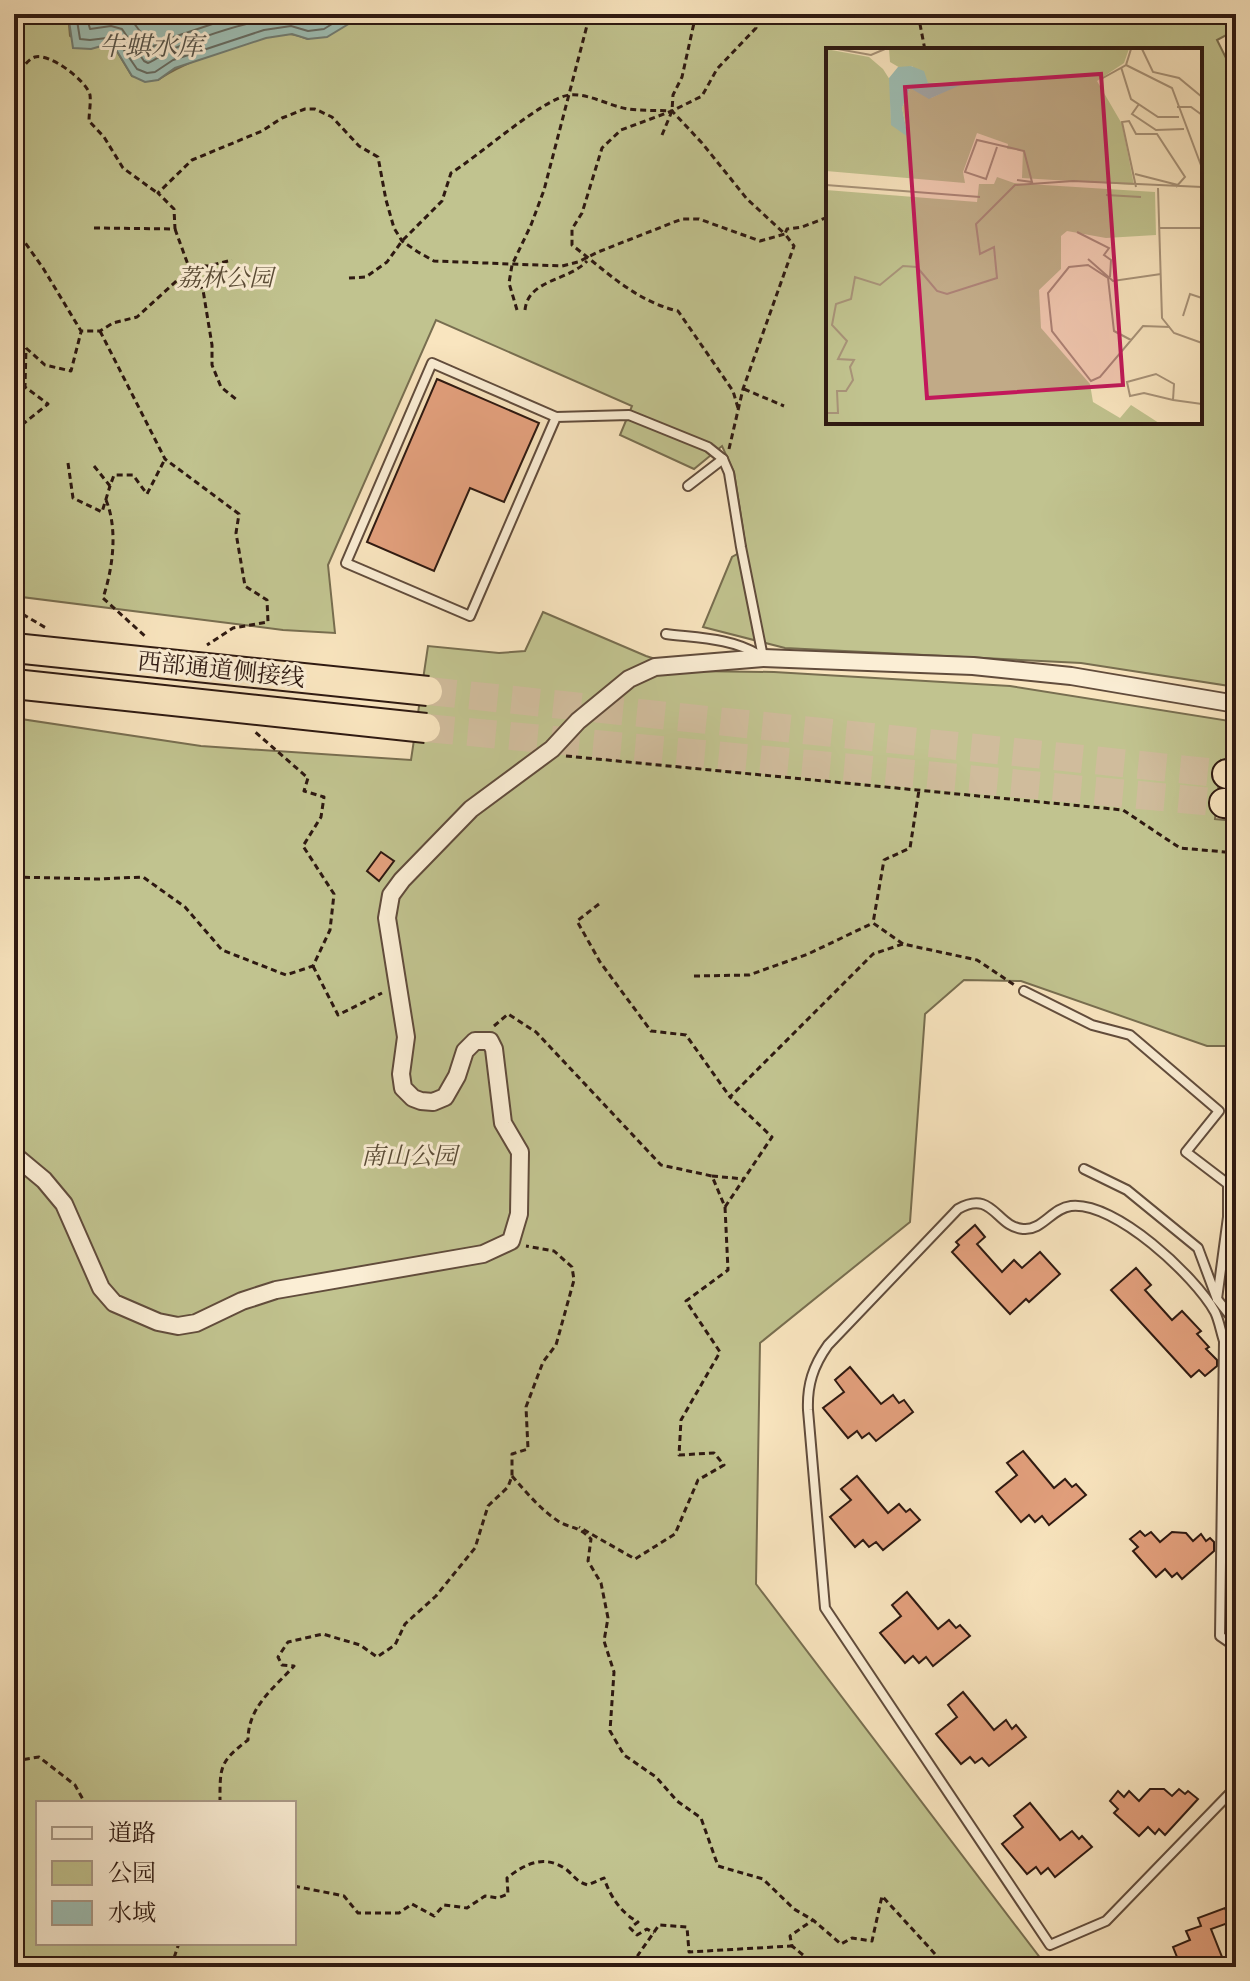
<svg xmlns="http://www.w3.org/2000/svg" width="1250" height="1981" font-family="'IM FELL Double Pica','Noto Serif SC',serif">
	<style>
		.green { fill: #c1c38f; stroke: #786e50; stroke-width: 2; fill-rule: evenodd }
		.water { fill: #9ebfb5; stroke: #717d73; stroke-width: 2 }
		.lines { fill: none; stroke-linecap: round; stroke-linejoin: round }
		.shore { stroke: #666c63; stroke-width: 2 }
		.building { fill: #e3a07d; stroke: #2e1911; stroke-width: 2 }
		.motorway-tunnel { stroke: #d0bc9c; stroke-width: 28; stroke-dasharray: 28 14; stroke-linecap: butt }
		.service-casing { stroke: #614c3c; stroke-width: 12 }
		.minor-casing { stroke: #614c3c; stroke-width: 20 }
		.motorway-casing { stroke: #2e1911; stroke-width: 32 }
		.path { stroke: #2e1911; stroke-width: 3; stroke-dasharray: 6 4; stroke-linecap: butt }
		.service { stroke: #fbeed5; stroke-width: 8 }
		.minor { stroke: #fbeed5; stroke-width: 16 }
		.motorway { stroke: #f9e5bf; stroke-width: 28 }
		.motorway-bridge-casing { stroke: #2e1911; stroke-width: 32; stroke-linecap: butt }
		.motorway-bridge { stroke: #f9e5bf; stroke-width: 28 }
		.labels { text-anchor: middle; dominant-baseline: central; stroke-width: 6; stroke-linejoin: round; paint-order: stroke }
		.park-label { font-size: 24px; font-style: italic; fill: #5a4c37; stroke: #fbeed5 }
		.street-label { font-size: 24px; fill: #2e1911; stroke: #fbeed5 }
		.water-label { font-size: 26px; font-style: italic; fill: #55534a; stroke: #fbeed5 }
		.inset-road { fill: none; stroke: #a89379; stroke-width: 2 }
		.view { fill: #c2185b; fill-opacity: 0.15; stroke: #c2185b; stroke-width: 4 }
		.inset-edge { fill: none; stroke: #2e1911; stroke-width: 4 }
	</style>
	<rect width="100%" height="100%" fill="#f9e5bf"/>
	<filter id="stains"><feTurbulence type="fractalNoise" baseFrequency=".0025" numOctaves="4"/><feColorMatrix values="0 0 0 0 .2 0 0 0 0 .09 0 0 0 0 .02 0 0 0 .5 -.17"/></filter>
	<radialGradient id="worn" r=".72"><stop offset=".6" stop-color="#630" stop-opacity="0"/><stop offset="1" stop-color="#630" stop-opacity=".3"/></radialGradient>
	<g class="green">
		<path d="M29,14H68L70,36L91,48L112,43L132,76L158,80C183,62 258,34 289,34C295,34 302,37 308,39L365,14H1236V30L1217,40L1236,78V687L1081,663L785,648L703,627L732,557L746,549L734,472L722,446L694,469L620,435L632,406L436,320L328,565L335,633L283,630L14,596V308L18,303L14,277V32ZM828,50H1200V422H828Z"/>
		<path d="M543,612L646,656L693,671L774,672L1010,686L1236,722V762L1221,760L1215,819L1236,821V1046H1207L1021,981L964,980L925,1014L910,1222L760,1343L756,1584L1044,1963L1045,1967H14V718L201,746L411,760L428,646L499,653L525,651ZM38,1803H294V1943H38Z"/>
	</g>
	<polygon class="water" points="68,14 365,14 327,37 308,39 292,34 266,38 175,68 158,80 145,82 132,76 112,43 91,49 73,48"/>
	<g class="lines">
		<g class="shore">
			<polyline points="76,14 80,39 90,40 115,37 137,69 147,73 155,72 173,60 264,30 291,26 308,31 324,29 348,14"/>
			<path d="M86,14L90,29L111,26L122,29L144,61L148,63C156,60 162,54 170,50C204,36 250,20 286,17C303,15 313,24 329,14"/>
			<polyline points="116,14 133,22 152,47 165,40 242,14"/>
		</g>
	</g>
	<g class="building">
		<polygon points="437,379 539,423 504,502 470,488 434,571 367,542"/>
		<polygon points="381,852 394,861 379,881 367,871"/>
		<polygon points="975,1225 985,1237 977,1244 1002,1272 1014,1260 1022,1268 1040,1252 1060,1274 1029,1302 1026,1299 1010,1314 952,1252 959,1245 956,1242"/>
		<polygon points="1136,1268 1151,1285 1145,1290 1172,1320 1182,1311 1201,1331 1197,1334 1209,1347 1206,1349 1217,1360 1217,1366 1205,1376 1199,1370 1191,1377 1111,1290"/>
		<polygon points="850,1367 881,1404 893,1395 899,1403 904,1400 913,1412 876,1441 869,1433 862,1438 857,1431 848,1438 823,1408 844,1392 835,1380"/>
		<polygon points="1023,1451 1054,1488 1065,1479 1072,1487 1076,1484 1086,1495 1049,1525 1042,1516 1035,1522 1029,1515 1021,1522 996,1492 1017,1475 1007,1463"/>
		<polygon points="857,1476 888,1513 899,1504 906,1512 910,1509 920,1520 883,1550 876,1542 869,1547 863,1540 855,1547 830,1517 851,1500 841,1489"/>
		<polygon points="1140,1531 1145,1536 1151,1532 1160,1542 1172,1532 1186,1533 1193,1541 1201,1534 1206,1541 1210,1538 1214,1542 1214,1551 1182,1579 1177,1573 1172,1577 1165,1569 1156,1577 1133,1551 1138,1547 1130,1539"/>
		<polygon points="907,1592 938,1629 949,1620 956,1628 960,1625 970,1636 933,1666 926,1657 919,1663 913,1656 905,1663 880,1633 901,1616 892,1605"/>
		<polygon points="963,1692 994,1730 1006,1720 1012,1729 1016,1725 1026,1737 989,1766 982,1758 975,1763 970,1757 961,1764 936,1734 957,1717 948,1705"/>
		<polygon points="1150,1789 1164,1789 1172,1796 1179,1789 1185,1794 1188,1791 1198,1799 1165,1835 1159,1829 1155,1834 1148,1827 1139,1836 1114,1813 1118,1809 1110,1801 1118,1791 1124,1797 1129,1791 1139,1801"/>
		<polygon points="1030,1803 1060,1840 1072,1831 1079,1839 1082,1836 1092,1847 1055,1877 1048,1868 1041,1874 1036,1867 1027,1874 1002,1844 1023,1827 1014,1816"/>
		<polygon points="1225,1908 1231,1922 1211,1929 1226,1967 1181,1967 1173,1947 1190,1940 1186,1931 1201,1926 1198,1918"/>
	</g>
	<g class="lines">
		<g class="motorway-tunnel">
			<polyline points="428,691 1227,774"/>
			<polyline points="426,728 1224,803"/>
		</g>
		<defs>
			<g id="service">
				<polyline points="556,417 470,616 346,563 432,363 556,417 629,415 708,447 723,459 729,473 741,547 763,657"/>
				<polyline points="688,486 723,459"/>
				<path d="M666,634C698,638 732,638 759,655"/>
				<polyline points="1024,991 1092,1025 1130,1035 1219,1111 1186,1152 1228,1184 1228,1217 1217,1299"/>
				<polyline points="1084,1169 1127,1190 1198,1248 1217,1299 1232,1318 1236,1318"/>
				<path d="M1236,1647L1220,1636L1224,1341C1221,1332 1219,1320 1215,1312C1195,1276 1115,1201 1071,1206C1052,1208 1042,1231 1023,1229C996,1227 993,1189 958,1209L828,1345C813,1366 807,1385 808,1410L825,1608L1050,1945L1106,1921L1236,1787"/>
			</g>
			<polyline id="minor" points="14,1155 44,1180 64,1204 101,1288 114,1303 158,1322 178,1326 196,1323 242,1301 276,1290 483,1254 511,1241 519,1214 520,1152 503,1123 494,1049 490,1041 475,1041 465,1051 457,1076 445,1097 433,1102 421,1101 413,1098 403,1088 401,1074 406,1037 387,918 391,895 402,880 471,809 552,749 578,721 629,679 655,667 763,658 973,666 1071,676 1236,704"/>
			<g id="motorway">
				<polyline points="1227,774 1236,775"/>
				<polyline points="1224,803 1236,804"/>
			</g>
		</defs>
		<use href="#service" class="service-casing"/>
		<use href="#minor" class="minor-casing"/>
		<use href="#motorway" class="motorway-casing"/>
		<g class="path">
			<polyline points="918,14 925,50"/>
			<path d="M14,80C20,72 26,60 35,57C50,53 87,81 90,95C91,103 89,113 89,121L104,137L123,168L156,192"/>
			<polyline points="662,135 672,111 673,95 682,77 696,14"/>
			<polyline points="14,227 43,268 81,331 100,331 113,323 137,317 183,275 190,265 208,266 232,260"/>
			<polyline points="94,228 175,229 174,209 158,193 192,160 262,131 282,118 305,109 315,109 332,117 359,146 378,157 386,200 394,228 402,241 418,252 434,261 562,266 578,262 598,252 682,219 699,219 760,241 785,234"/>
			<polyline points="175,229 191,273 203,290 212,345 212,365 221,387 237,400"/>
			<path d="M349,278L366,277L387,262L402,241L442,201L451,173C479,156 542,99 569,95C589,93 609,106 628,109C642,111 657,110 672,111L702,143L747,199L785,234"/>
			<polyline points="517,310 509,283 512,265 531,225 544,190 590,14"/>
			<path d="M525,310C528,279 569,281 587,261"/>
			<polyline points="100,331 165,459 239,514 236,533 245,586 267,600 268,622 233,628 207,645"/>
			<polyline points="26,348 45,365 71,371 81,332"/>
			<polyline points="744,389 784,406"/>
			<path d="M738,408L733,391L678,311C635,301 606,271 572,245V229L582,213L602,148L621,130L672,111L702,96L717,69L756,28L753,14"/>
			<polyline points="14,417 23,424 48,404 25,387 26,348"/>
			<polyline points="729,449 743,389 794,246 785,234 787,229 802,227 828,217"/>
			<polyline points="68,463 73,498 102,512 110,486"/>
			<polyline points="94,466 110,486 114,475 133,475 147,494 165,459"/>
			<path d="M106,500C118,529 113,568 103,598L147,638"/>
			<polyline points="14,609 46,628"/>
			<polyline points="566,756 1123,810 1180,848 1236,853"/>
			<polyline points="14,877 98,879 143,877 185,907 222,950 286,975 313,966 330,930 334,894 303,846 321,817 324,797 304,791 308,778 254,731"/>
			<polyline points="599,904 577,921 600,962 651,1031 686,1035 730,1097"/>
			<polyline points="903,944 873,923 884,860 910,848 919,790"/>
			<polyline points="313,966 338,1015 382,993"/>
			<polyline points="694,976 749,975 808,954 873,923"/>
			<polyline points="494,1026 508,1014 536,1032 661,1165 712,1176 725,1207 728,1270 686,1301 720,1352 681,1420 679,1455 714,1453 724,1465 698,1480 675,1534 635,1559 579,1527"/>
			<polyline points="712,1176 744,1179"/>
			<polyline points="725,1207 772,1137 730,1097 873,954 903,944 977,960 1016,986"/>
			<path d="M512,1476C526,1492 540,1509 558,1521C571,1529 577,1525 591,1539L588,1561L601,1583L608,1618L604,1641L614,1672L610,1731L624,1755L656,1777L677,1801L701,1818L718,1866L763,1879L794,1909L813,1920L841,1944L852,1938L872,1941L882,1896L947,1967"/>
			<polyline points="14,1761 39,1757 75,1785 85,1803"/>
			<path d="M220,1803C220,1767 219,1762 248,1740C248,1707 273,1689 294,1666L282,1665L278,1657L288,1642L323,1634L360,1645L377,1657L395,1645L405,1624L436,1596L475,1548L488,1506L508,1487L512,1476V1454L528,1449L526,1407L543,1362L556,1345L574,1280L572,1267L554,1251L526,1246"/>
			<path d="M294,1886L344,1896L358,1913H399L412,1904L434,1916L444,1905L467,1908L485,1896L498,1898L508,1894L507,1878C526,1863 545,1854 567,1870C575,1877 577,1882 588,1885L604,1878C610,1896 621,1913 638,1922L630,1928L637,1935L647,1929L654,1933"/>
			<polyline points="803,1955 792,1946 790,1936 813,1920"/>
			<polyline points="171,1967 179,1943"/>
			<polyline points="637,1967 638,1955 659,1925 687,1927 689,1952 792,1946"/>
		</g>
		<use href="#service" class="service"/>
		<use href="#minor" class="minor"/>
		<use href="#motorway" class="motorway"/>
		<defs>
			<g id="motorway-bridge">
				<polyline points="14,648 428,691"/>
				<polyline points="14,684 426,728"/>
			</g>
		</defs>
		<use href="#motorway-bridge" class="motorway-bridge-casing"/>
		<use href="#motorway-bridge" class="motorway-bridge"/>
	</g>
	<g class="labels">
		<g class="park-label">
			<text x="225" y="278">荔林公园</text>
			<text x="409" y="1156">南山公园</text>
		</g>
		<g class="street-label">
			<text transform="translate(221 670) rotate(6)">西部通道侧接线</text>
		</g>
		<g class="water-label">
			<text x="151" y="47">牛蜞水库</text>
		</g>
	</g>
	<g transform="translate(826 48)">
		<rect width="376" height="376" fill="#f9e5bf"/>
		<path d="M0,1L43,9L57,21L64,32L65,74L82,89L76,60L84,40L105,50L138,34L102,35L86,18L76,21L64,14L63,1H303L298,15L271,33L296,76L308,137L196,130L197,102L181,101L182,96L151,85L137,124L139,135L0,123ZM171,129L188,135L329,144L330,187L280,190L241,183L235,188V221L213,242L215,280L264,336L267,354L294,370L305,357L333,375H0V142L151,154L153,136H168Z" fill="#c1c38f"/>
		<path d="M85,18L98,23L102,35H139L103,51L84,40L76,60L82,89L65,77L63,30L72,19Z" fill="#9ebfb5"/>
		<path class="inset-road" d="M12,1L45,7L59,1M316,1L327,24L353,30L376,49M300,17L346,40L376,120M295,19L305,51L332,69H353M275,31L300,17L305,1M313,56L306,66L330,82L358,81M351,59H365L376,67M171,99L160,131L139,124L151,92L198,103L206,134L191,132M309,126L352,137M0,137L154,149M310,139L296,74L303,73L310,86H331L359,129L350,139M332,140L336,270L348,285L376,295M280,147L315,149M333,180H376M251,184L283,200L278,207L285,212L284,229M262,211L287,233L335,226M357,268L364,246L376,250M305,292L288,283L282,230L262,217L243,219L222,245L226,283L265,333L274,329L317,278L344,279M330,326L348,336L347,352L318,345L304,348L301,334ZM347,352L376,356M0,365H12L11,343H20L27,332L24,319L28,312L12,311L21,293L6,277L10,256L25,251L29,229L54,237L77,218L91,219L111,243L121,246L171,230L168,199L154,206L150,176L189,137L247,133L376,139"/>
		<path class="view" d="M275,26L297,337L101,350L79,39Z"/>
		<rect width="376" height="376" class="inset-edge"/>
	</g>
	<rect width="1250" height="1981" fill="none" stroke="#f9e5bf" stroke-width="48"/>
	<rect x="16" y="16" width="1218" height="1949" fill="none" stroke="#2e1911" stroke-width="4"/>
	<rect x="24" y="24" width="1202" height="1933" fill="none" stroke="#2e1911" stroke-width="2"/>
	<rect x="36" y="1801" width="260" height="144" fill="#fbeed5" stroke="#a99987" stroke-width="2"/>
	<rect x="52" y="1827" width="40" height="12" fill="#fbeed5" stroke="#a99987" stroke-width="2"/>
	<text x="108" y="1841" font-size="24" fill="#2e1911">道路</text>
	<rect x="52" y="1861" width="40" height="24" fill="#c1c38f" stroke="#a99987" stroke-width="2"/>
	<text x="108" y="1881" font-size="24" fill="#2e1911">公园</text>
	<rect x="52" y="1901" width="40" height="24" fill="#9ebfb5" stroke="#a99987" stroke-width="2"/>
	<text x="108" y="1921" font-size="24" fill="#2e1911">水域</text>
	<rect width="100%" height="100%" filter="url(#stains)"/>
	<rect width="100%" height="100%" fill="url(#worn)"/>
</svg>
